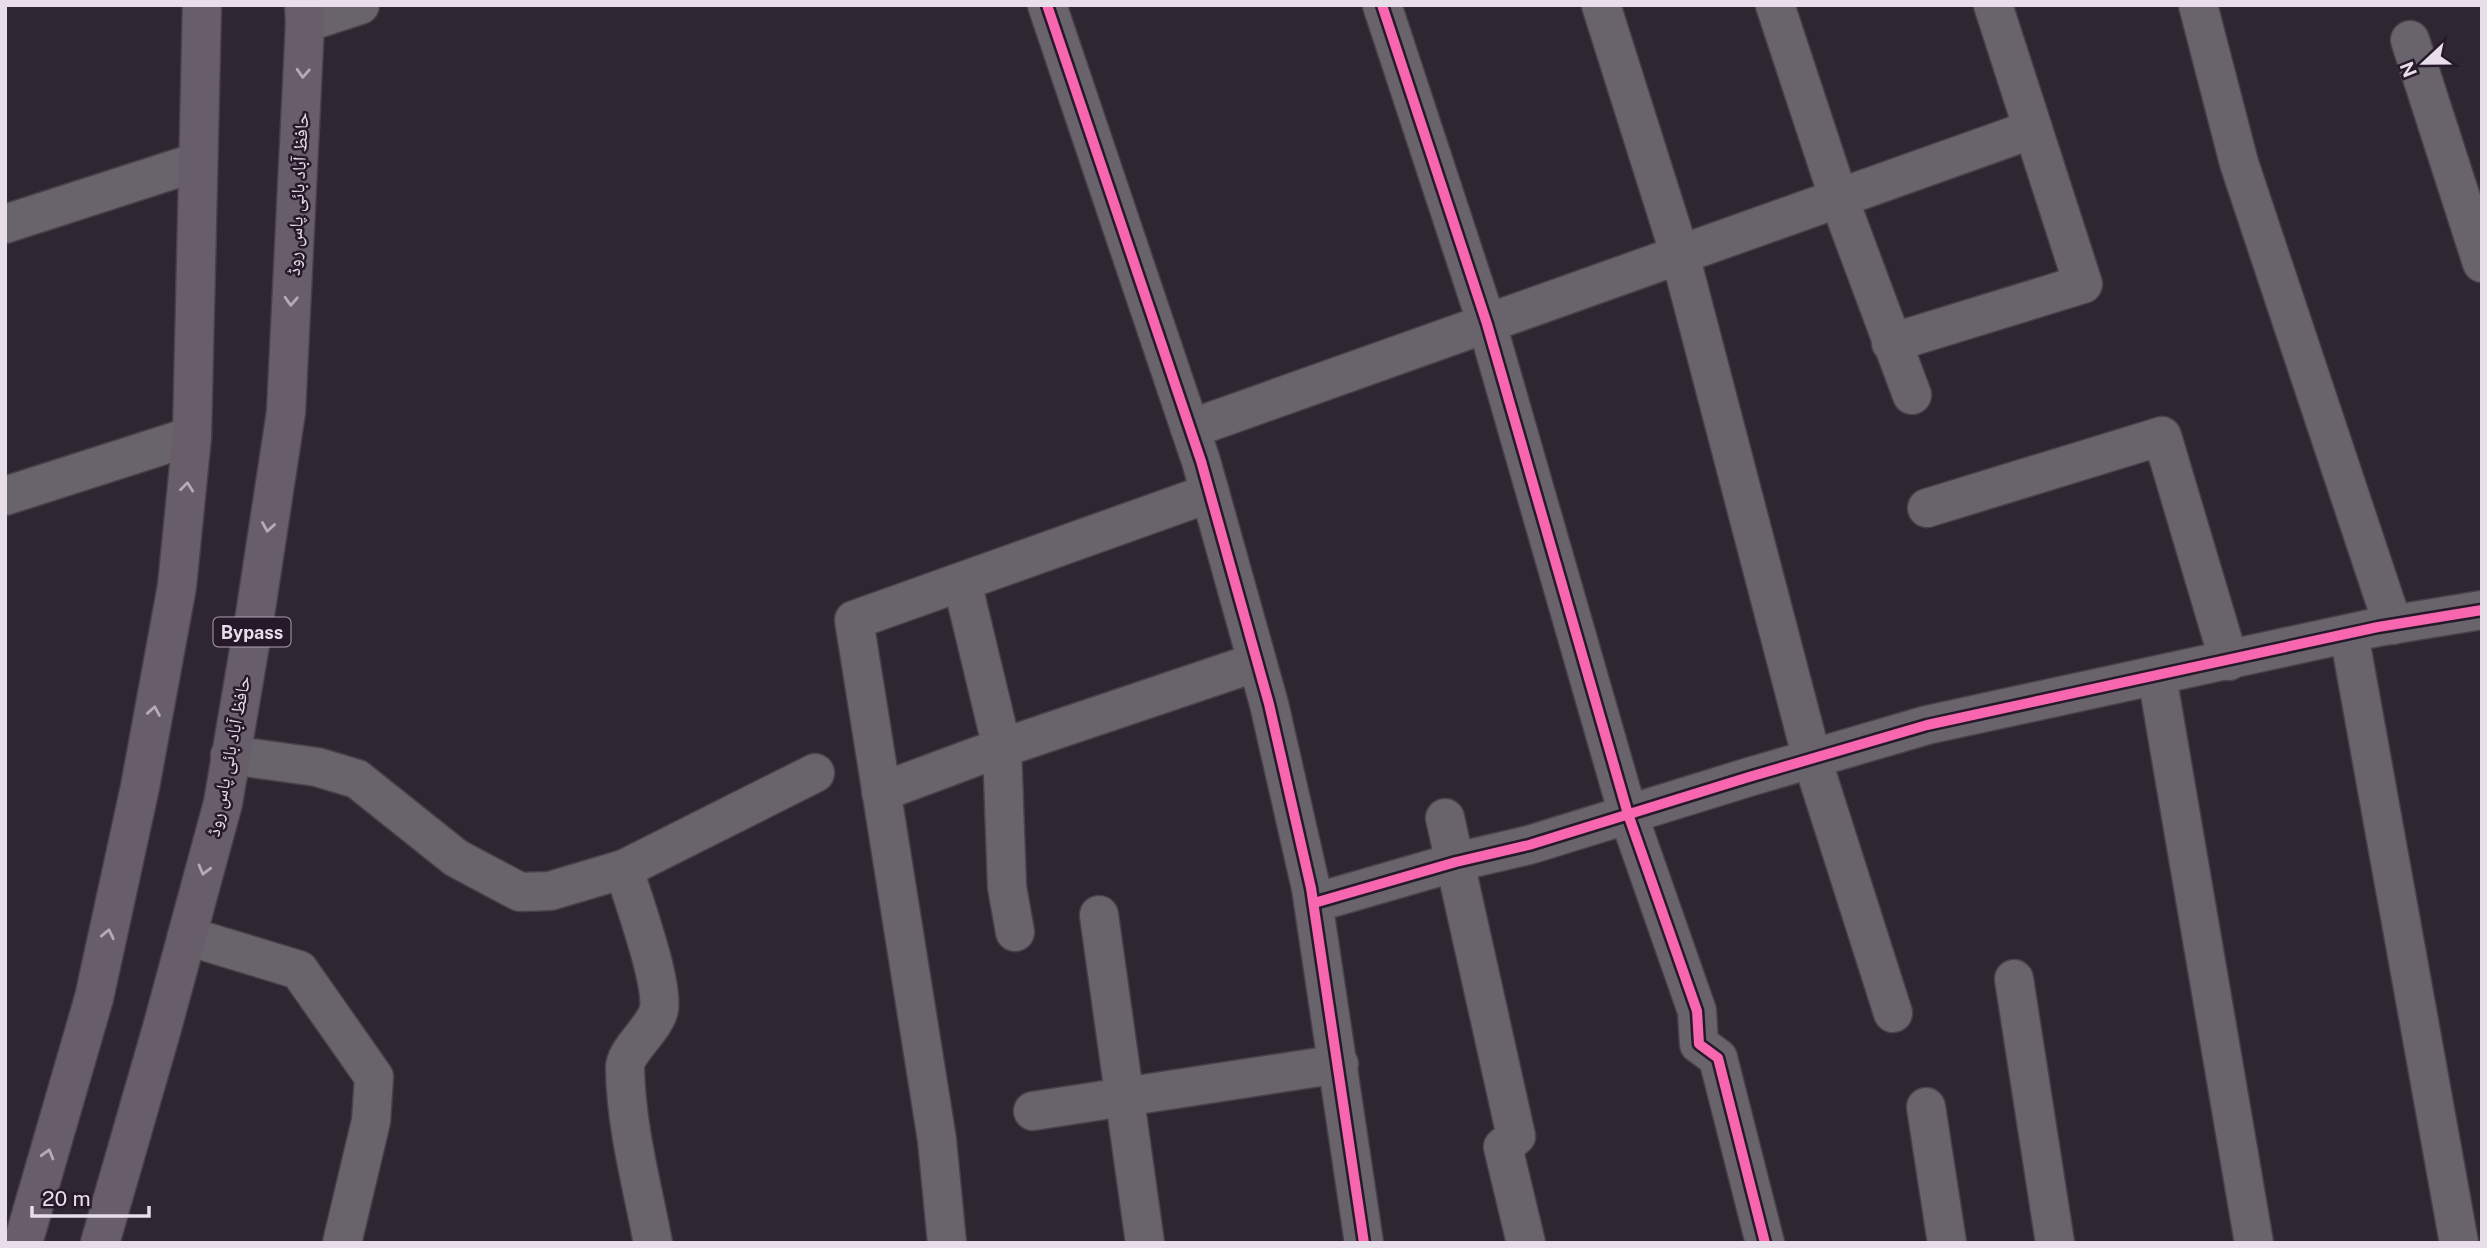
<svg xmlns="http://www.w3.org/2000/svg" width="2487" height="1248" font-family="'Public Sans','Noto Naskh Arabic',sans-serif">
	<style>
		.lines { fill: none; stroke-linecap: round; stroke-linejoin: round }
		.minor-casing { stroke: #484149; stroke-width: 41 }
		.tertiary-casing { stroke: #484149; stroke-width: 41 }
		.trunk-casing { stroke: #484149; stroke-width: 41 }
		.minor { stroke: #69636b; stroke-width: 38 }
		.tertiary { stroke: #69636b; stroke-width: 38 }
		.trunk { stroke: #675e69; stroke-width: 38 }
		.cycleway-casing { stroke: #261929; stroke-width: 15 }
		.cycleway { stroke: #f766af; stroke-width: 10 }
		.oneway { stroke: #b4abb6 }
		.labels { text-anchor: middle; dominant-baseline: central; stroke-width: 5; stroke-linejoin: round; paint-order: stroke }
		.shield { fill: #261929; stroke: #ada3af; stroke-width: 2 }
		.shield-label { font-size: 18px; font-weight: bold; fill: #e7dee9 }
		.street-label { font-size: 19px; fill: #e7dee9; stroke: #261929 }
	</style>
	<rect width="100%" height="100%" fill="#2e2630"/>
	<g class="lines">
		<defs>
			<g id="minor">
				<polyline points="1382,5 1487,324 1628,814 1697,1011 1699,1044 1718,1058 1765,1243"/>
				<polyline points="1601,5 1680,255 1812,759 1893,1013"/>
				<polyline points="1775,5 1839,199 1912,395"/>
				<polyline points="2198,5 2239,163 2393,625"/>
				<polyline points="305,23 360,5"/>
				<polyline points="2410,40 2482,263"/>
				<polyline points="5,224 197,162"/>
				<polyline points="1891,343 2083,284 1993,5"/>
				<polyline points="1190,429 2033,129"/>
				<polyline points="5,496 192,436"/>
				<polyline points="1927,508 2162,436 2229,661"/>
				<polyline points="962,582 1002,748 1007,887 1015,932"/>
				<polyline points="2349,634 2459,1243"/>
				<polyline points="2157,676 2254,1243"/>
				<polyline points="230,755 317,767 357,779 456,858 520,892 550,891 624,869 815,773"/>
				<polyline points="881,792 975,757 1257,662"/>
				<polyline points="1445,818 1516,1136 1503,1147 1526,1243"/>
				<path d="M624,869C633,900 663,980 659,1009C655,1029 624,1051 625,1069C626,1127 642,1185 653,1243"/>
				<polyline points="1314,903 1456,862 1529,845 1749,777 1927,725 2378,627 2482,610"/>
				<polyline points="1099,915 1145,1243"/>
				<polyline points="187,936 299,970 374,1077 371,1121 342,1243"/>
				<polyline points="2014,979 2055,1243"/>
				<polyline points="1926,1107 1947,1243"/>
				<polyline points="1033,1111 1339,1064"/>
				<polyline points="947,1243 937,1140 854,620 1210,493"/>
			</g>
			<polyline id="tertiary" points="1047,5 1201,461 1269,704 1311,888 1364,1243"/>
			<g id="trunk">
				<polyline points="23,1243 94,998 140,787 177,586 192,436 202,5"/>
				<polyline points="100,1243 162,1028 223,803 255,615 286,412 305,23 304,5"/>
			</g>
		</defs>
		<use href="#minor" class="minor-casing"/>
		<use href="#tertiary" class="tertiary-casing"/>
		<use href="#trunk" class="trunk-casing"/>
		<use href="#minor" class="minor"/>
		<use href="#tertiary" class="tertiary"/>
		<use href="#trunk" class="trunk"/>
		<defs>
			<g id="cycleway">
				<polyline points="1047,5 1201,461 1269,704 1311,888 1364,1243"/>
				<polyline points="1382,5 1487,324 1628,814 1697,1011 1699,1044 1718,1058 1765,1243"/>
				<polyline points="1314,903 1456,862 1529,845 1749,777 1927,725 2378,627 2482,610"/>
			</g>
		</defs>
		<use href="#cycleway" class="cycleway-casing"/>
		<use href="#cycleway" class="cycleway"/>
	</g>
	<defs><path id="oneway-chevron" d="M-2-3.5L2.5 0L-2 3.5" fill="none" stroke-width="1.6" stroke-linecap="round" stroke-linejoin="round" transform="scale(1.75)"/></defs>
	<g class="oneway">
		<use href="#oneway-chevron" transform="translate(303 73) rotate(93)"/>
		<use href="#oneway-chevron" transform="translate(291 301) rotate(93)"/>
		<use href="#oneway-chevron" transform="translate(187 487) rotate(-84)"/>
		<use href="#oneway-chevron" transform="translate(268 527) rotate(99)"/>
		<use href="#oneway-chevron" transform="translate(154 711) rotate(-80)"/>
		<use href="#oneway-chevron" transform="translate(204 870) rotate(105)"/>
		<use href="#oneway-chevron" transform="translate(108 934) rotate(-78)"/>
		<use href="#oneway-chevron" transform="translate(48 1154) rotate(-74)"/>
	</g>
	<g class="labels">
		<rect class="shield" x="213.5" y="617.5" width="77" height="29" rx="5"/>
		<g class="shield-label">
			<text x="252" y="632">Bypass</text>
		</g>
		<g class="street-label">
			<text transform="translate(297 194) rotate(-87)">حافظ آباد بائی پاس روڈ</text>
			<text transform="translate(228 756) rotate(-79)">حافظ آباد بائی پاس روڈ</text>
		</g>
	</g>
	<rect width="2487" height="1248" fill="none" stroke="#e7dee9" stroke-width="14"/>
	<g transform="translate(2424 63) rotate(248)" stroke="#261929" stroke-width="5" paint-order="stroke">
	<path d="M0-5L12 26L0 18L-12 26Z" fill="#e7dee9"/>
	<text y="-10" font-size="19" font-weight="bold" text-anchor="middle" fill="#e7dee9">N</text>
	</g>
	<path d="M32 1206v10h117v-10" fill="none" stroke="#e7dee9" stroke-width="3.5"/>
	<text x="42" y="1206" font-size="21" fill="#e7dee9" stroke="#261929" stroke-width="5" paint-order="stroke">20 m</text>
</svg>
